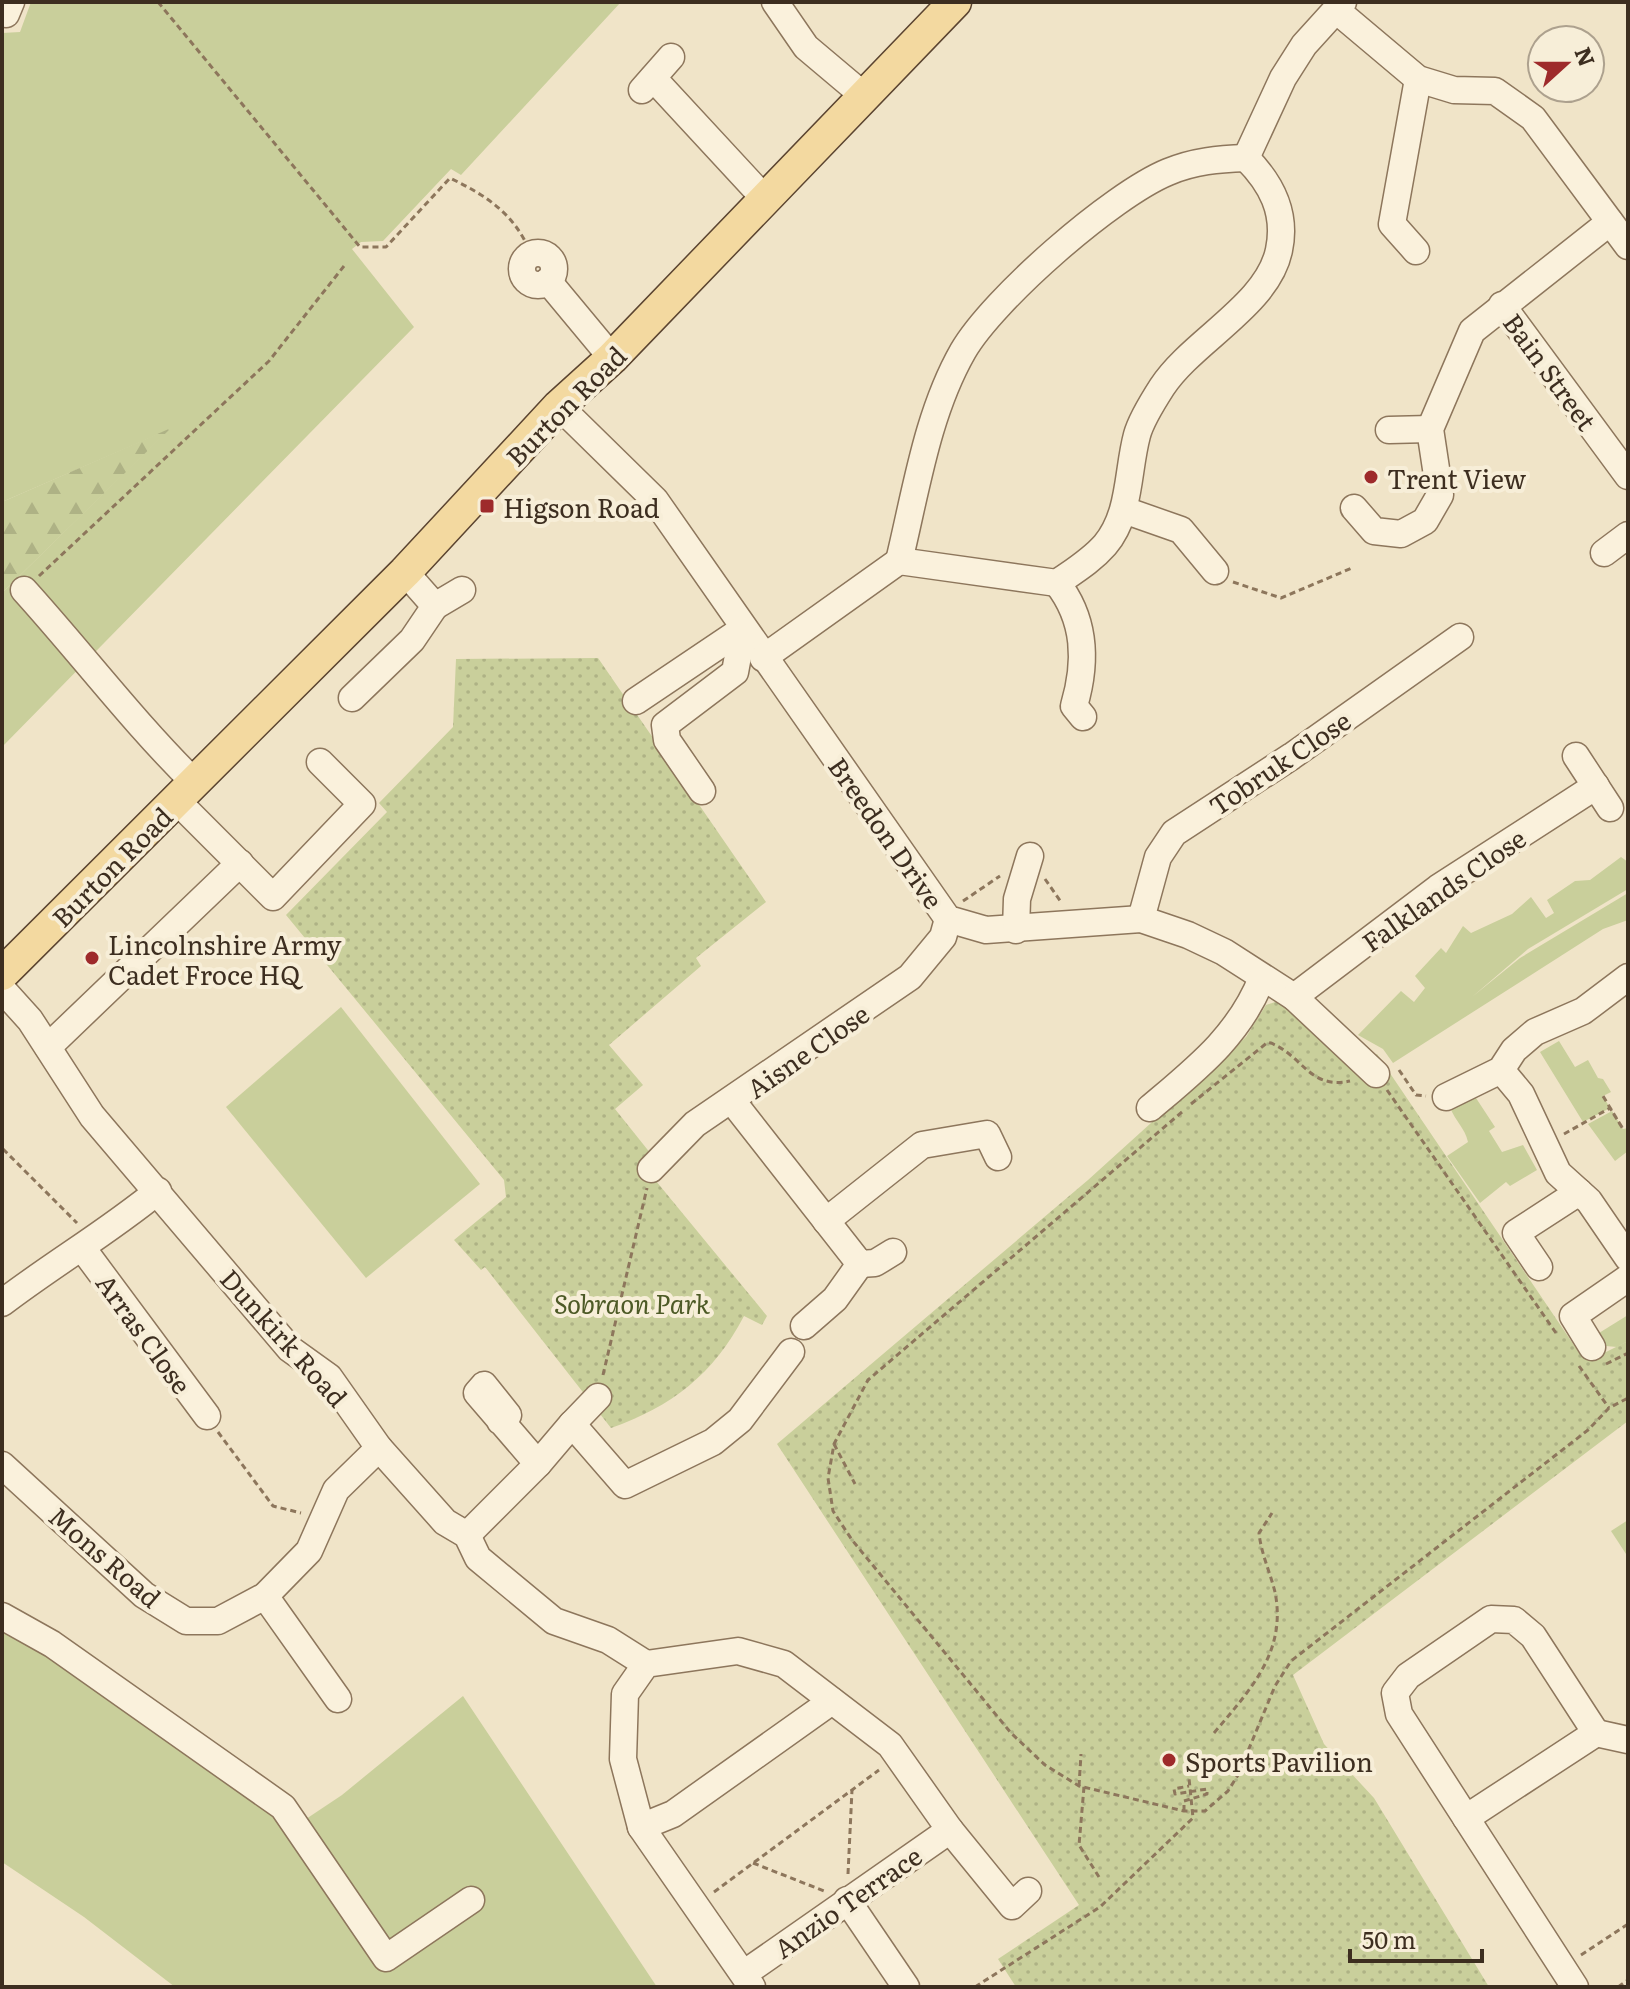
<svg xmlns="http://www.w3.org/2000/svg" width="1630" height="1989" font-family="Literata,serif">
	<style>
		.green { fill: #c9cf9b }
		.forest { fill: url(#forest-firs) }
		.park { fill: url(#park-dots) }
		.lines { fill: none; stroke-linecap: round; stroke-linejoin: round }
		.minor-casing { stroke: #8d765c; stroke-width: 29 }
		.major-casing { stroke: #5b4430; stroke-width: 35 }
		.path { stroke: #8d765c; stroke-width: 3; stroke-dasharray: 6 4; stroke-linecap: butt }
		.minor { stroke: #faf1dc; stroke-width: 26 }
		.major { stroke: #f3d9a0; stroke-width: 32 }
		.poi-dot { fill: #9e2a2b; stroke: #f7eed8; stroke-width: 3 }
		.labels { text-anchor: middle; dominant-baseline: central; stroke-width: 8; stroke-linejoin: round; paint-order: stroke }
		.street-label { font-size: 26px; fill: #3d2e20; stroke: #f7eed8 }
		.poi-label { font-size: 26px; fill: #3d2e20; stroke: #f7eed8; text-anchor: start }
		.park-label { font-size: 26px; font-style: italic; fill: #4d5a26; stroke: #f7eed8 }
	</style>
	<defs>
		<pattern id="forest-firs" width="22" height="20" patternUnits="userSpaceOnUse" patternTransform="scale(2)"><rect width="22" height="20" fill="#c9cf9b"/><path d="M5 1l3.5 6h-7zM16 11l3.5 6h-7z" fill="#aeb285"/></pattern>
		<pattern id="park-dots" width="8" height="8" patternUnits="userSpaceOnUse" patternTransform="scale(2)"><rect width="8" height="8" fill="#c9cf9b"/><path d="M2 2h.1M6 6h.1" fill="none" stroke="#aeb285" stroke-width="1.8" stroke-linecap="round"/></pattern>
	</defs>
	<rect width="100%" height="100%" fill="#f0e4c8"/>
	<g class="green">
		<polygon points="31,2 621,2 461,175 451,169 383,241 361,242 352,249 414,327 2,747 2,593 168,430 2,502 2,33 20,32"/>
		<polygon points="1621,857 1628,862 1628,889 1528,949 1472,997 1520,958 1628,893 1628,920 1603,929 1393,1063 1383,1049 1358,1035 1401,991 1414,1002 1425,988 1415,976 1441,948 1446,953 1463,926 1471,933 1512,914 1531,897 1546,918 1554,913 1547,900 1575,881 1590,880"/>
		<polygon points="341,1007 480,1184 366,1278 226,1107"/>
		<polygon points="1559,1041 1575,1067 1588,1060 1598,1078 1603,1079 1611,1092 1603,1096 1610,1108 1583,1122 1540,1052"/>
		<path d="M1477,1091L1483,1094L1476,1098L1495,1127L1489,1131L1502,1152L1523,1145L1537,1170L1510,1186L1506,1182L1480,1203L1447,1156L1468,1142C1465,1128 1455,1121 1450,1107Z"/>
		<polygon points="1612,1111 1623,1129 1628,1128 1628,1151 1615,1161 1588,1124"/>
		<polygon points="1628,1315 1628,1341 1617,1347 1606,1346 1599,1333"/>
		<polygon points="1628,1520 1628,1557 1611,1531"/>
		<polygon points="2,1603 284,1801 299,1807 306,1819 342,1795 463,1696 657,1987 175,1987 84,1917 2,1862"/>
	</g>
	<polygon class="forest" points="171,428 2,593 2,502"/>
	<g class="park">
		<path d="M598,658L766,902L696,958L701,966L609,1045L643,1085L615,1109L651,1154L656,1181L767,1316L762,1325L744,1316C714,1374 671,1407 611,1428L485,1267L481,1270L454,1240L506,1197L504,1180L286,915L387,812L379,803L453,727L456,659Z"/>
		<polygon points="1281,1000 1357,1062 1377,1054 1582,1357 1594,1358 1628,1341 1628,1421 1293,1675 1324,1744 1374,1798 1489,1987 1016,1987 998,1959 1079,1905 777,1444 1088,1180 1246,1037 1266,1005"/>
	</g>
	<g class="lines">
		<defs>
			<g id="minor">
				<polyline points="775,2 806,47 863,95"/>
				<polyline points="1336,10 1418,79 1454,90 1495,91 1533,118 1628,246"/>
				<polyline points="6,14 11,2"/>
				<polyline points="653,78 764,198"/>
				<polyline points="642,90 671,57"/>
				<polyline points="1246,158 1283,78 1304,45 1343,2"/>
				<polyline points="1416,251 1392,224 1418,79"/>
				<circle cx="538" cy="269" r="16"/>
				<polyline points="548,281 612,358"/>
				<polyline points="1502,305 1628,476"/>
				<polyline points="559,406 655,500 948,919 986,930 1141,919 1188,935 1224,952 1294,997 1376,1074"/>
				<polyline points="1389,430 1430,429"/>
				<polyline points="1354,508 1374,531 1401,534 1425,521 1440,495 1430,429 1472,331 1610,222"/>
				<polyline points="1124,510 1181,530 1215,571"/>
				<polyline points="1604,553 1628,535"/>
				<path d="M899,561L1057,583C1074,571 1091,561 1105,545C1131,514 1127,472 1137,435C1141,420 1153,401 1162,387C1192,341 1268,305 1279,250C1287,212 1271,183 1246,158"/>
				<path d="M899,561C916,491 927,414 963,351C993,299 1112,195 1168,172C1194,161 1219,159 1246,158"/>
				<path d="M1057,583C1086,620 1087,662 1074,706L1083,717"/>
				<path d="M24,590C82,654 133,722 195,783"/>
				<polyline points="435,606 462,590"/>
				<polyline points="763,658 899,561"/>
				<polyline points="352,698 412,640 435,606 405,572"/>
				<polyline points="636,701 743,629"/>
				<polyline points="1576,756 1610,808"/>
				<polyline points="702,791 667,740 665,725 735,672 743,629"/>
				<polyline points="177,801 273,897 362,804 320,762"/>
				<polyline points="1141,919 1158,857 1174,833 1292,756 1460,637"/>
				<polyline points="1016,930 1017,899 1030,856"/>
				<polyline points="2,989 30,1020 92,1116 290,1349 329,1377 379,1448 445,1522 467,1535 478,1558 554,1621 608,1640 646,1664"/>
				<polyline points="1294,997 1438,888 1596,786"/>
				<polyline points="48,1047 240,863"/>
				<polyline points="1501,1070 1521,1094 1558,1173 1589,1201 1628,1258"/>
				<polyline points="1446,1097 1501,1070 1514,1050 1535,1032 1583,1011 1628,977"/>
				<polyline points="733,1102 860,1264 875,1263 893,1252"/>
				<path d="M1150,1108C1196,1069 1239,1036 1262,978"/>
				<polyline points="651,1169 695,1124 910,977 943,937 948,919"/>
				<polyline points="826,1221 922,1145 987,1134 998,1157"/>
				<polyline points="83,1249 207,1416"/>
				<polyline points="1539,1267 1516,1233 1579,1192"/>
				<path d="M2,1303C53,1264 108,1232 158,1191"/>
				<polyline points="804,1326 835,1299 860,1264"/>
				<polyline points="1592,1347 1573,1316 1628,1278"/>
				<polyline points="500,1421 508,1415 484,1385 477,1393 538,1464"/>
				<polyline points="572,1424 598,1397"/>
				<polyline points="2,1465 144,1595 186,1621 218,1621 265,1596 309,1551 336,1490 379,1448"/>
				<polyline points="467,1535 538,1464 572,1424 625,1485 713,1442 740,1420 791,1352"/>
				<polyline points="265,1596 338,1699"/>
				<polyline points="2,1616 52,1644 283,1807 386,1958 471,1900"/>
				<polyline points="1596,1733 1628,1740"/>
				<polyline points="1466,1818 1399,1714 1395,1693 1408,1676 1491,1619 1514,1620 1533,1636 1596,1733"/>
				<polyline points="641,1827 673,1814 832,1701"/>
				<polyline points="847,1900 906,1987"/>
				<polyline points="745,1973 950,1830"/>
				<polyline points="752,1987 641,1827 623,1759 625,1694 646,1664 738,1651 784,1664 890,1745 950,1830 1012,1906 1028,1891"/>
				<polyline points="1575,1987 1466,1818 1596,1733"/>
			</g>
			<polyline id="major" points="2,974 405,572 559,406 612,358 955,2"/>
		</defs>
		<use href="#minor" class="minor-casing"/>
		<use href="#major" class="major-casing"/>
		<g class="path">
			<path d="M158,2L360,247H386L450,178C487,196 515,214 531,254"/>
			<polyline points="39,576 269,361 344,266"/>
			<polyline points="1233,582 1281,598 1352,568"/>
			<polyline points="1045,879 1061,902"/>
			<polyline points="963,901 1000,876"/>
			<polyline points="1399,1070 1416,1095 1426,1096"/>
			<polyline points="1387,1090 1556,1333"/>
			<path d="M1191,1104L1268,1042C1303,1054 1308,1090 1350,1081"/>
			<polyline points="1182,1112 868,1380 834,1444 828,1478 833,1511 852,1540 1011,1733 1045,1765 1079,1786 1184,1811 1205,1811 1228,1791 1238,1775 1275,1686 1291,1661 1588,1430 1609,1408 1628,1398"/>
			<polyline points="1564,1134 1610,1108 1623,1129 1603,1096"/>
			<polyline points="3,1149 77,1223"/>
			<polyline points="1606,1364 1628,1353"/>
			<polyline points="1579,1366 1609,1408"/>
			<polyline points="603,1375 647,1188"/>
			<polyline points="218,1432 273,1506 301,1513"/>
			<polyline points="834,1444 855,1484"/>
			<path d="M1214,1733C1250,1690 1287,1652 1275,1592C1270,1572 1261,1553 1259,1533L1272,1513"/>
			<polyline points="1079,1786 1081,1754"/>
			<polyline points="1084,1787 1079,1845 1099,1877"/>
			<polyline points="1184,1811 1184,1801 1207,1794 1207,1789 1175,1794 1174,1789 1189,1786"/>
			<polyline points="753,1863 824,1891"/>
			<polyline points="848,1874 852,1790"/>
			<polyline points="714,1892 879,1770"/>
			<polyline points="1581,1955 1628,1924"/>
			<polyline points="975,1987 1100,1907 1193,1818 1189,1778"/>
			<polyline points="1618,1987 1628,1980"/>
		</g>
		<use href="#minor" class="minor"/>
		<use href="#major" class="major"/>
	</g>
	<g class="poi-dot">
		<circle cx="1371" cy="477" r="8"/>
		<rect x="479" y="498" width="16" height="16" rx="4"/>
		<circle cx="92" cy="958" r="8"/>
		<circle cx="1169" cy="1760" r="8"/>
	</g>
	<g class="labels">
		<g class="street-label">
			<text transform="translate(1551 371) rotate(54)">Bain Street</text>
			<text transform="translate(565 405) rotate(-45)">Burton Road</text>
			<text transform="translate(1279 762) rotate(-34)">Tobruk Close</text>
			<text transform="translate(887 832) rotate(55)">Breedon Drive</text>
			<text transform="translate(111 866) rotate(-45)">Burton Road</text>
			<text transform="translate(1443 889) rotate(-35)">Falklands Close</text>
			<text transform="translate(807 1050) rotate(-35)">Aisne Close</text>
			<text transform="translate(145 1333) rotate(54)">Arras Close</text>
			<text transform="translate(285 1337) rotate(48)">Dunkirk Road</text>
			<text transform="translate(106 1556) rotate(41)">Mons Road</text>
			<text transform="translate(847 1901) rotate(-35)">Anzio Terrace</text>
		</g>
		<g class="poi-label">
			<text x="1387" y="477">Trent View</text>
			<text x="503" y="506">Higson Road</text>
			<text x="108" y="943">Lincolnshire Army<tspan x="108" dy="30">Cadet Froce HQ</tspan></text>
			<text x="1185" y="1760">Sports Pavilion</text>
		</g>
		<g class="park-label">
			<text x="632" y="1302">Sobraon Park</text>
		</g>
	</g>
	<rect width="1630" height="1989" fill="none" stroke="#3d2e20" stroke-width="8"/>
	<g transform="translate(1566 64) rotate(69)"><circle r="38" fill="#f7eed8" stroke="#ada18e" stroke-width="2"/>
	<path d="M0-6L14 30L0 20L-14 30Z" fill="#9e2a2b"/>
	<text y="-12" font-size="22" font-weight="bold" text-anchor="middle" fill="#3d2e20">N</text>
	</g>
	<path d="M1350 1949v12h132v-12" fill="none" stroke="#3d2e20" stroke-width="4"/>
	<text x="1362" y="1949" font-size="24" fill="#3d2e20" stroke="#f7eed8" stroke-width="6" paint-order="stroke">50 m</text>
</svg>
